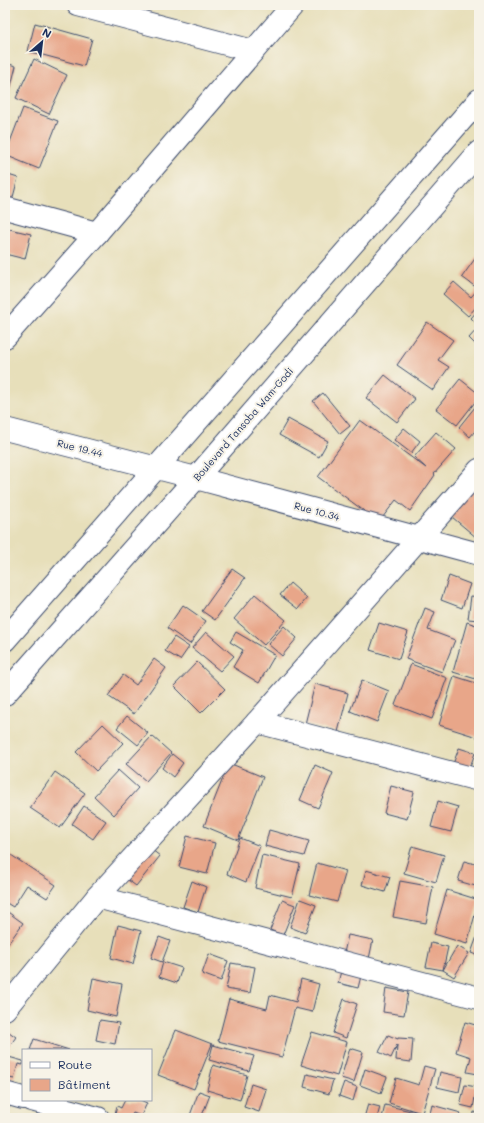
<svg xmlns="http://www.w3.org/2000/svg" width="484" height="1123" font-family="Mali,sans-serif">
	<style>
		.building { fill: #e8a689 }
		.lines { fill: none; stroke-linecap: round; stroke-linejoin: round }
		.minor-casing { stroke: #3a496c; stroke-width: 24 }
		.primary-casing { stroke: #3a496c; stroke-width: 24 }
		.minor { stroke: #fff; stroke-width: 22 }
		.primary { stroke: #fff; stroke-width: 22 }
		.labels { text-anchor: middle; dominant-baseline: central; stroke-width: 4; stroke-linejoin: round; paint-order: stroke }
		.street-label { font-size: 10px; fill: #1b2f5e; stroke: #f7f3e8 }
	</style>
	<rect width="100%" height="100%" fill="#f7f3e8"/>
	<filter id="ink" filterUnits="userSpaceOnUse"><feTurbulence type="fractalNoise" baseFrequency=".025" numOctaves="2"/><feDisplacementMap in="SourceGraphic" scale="8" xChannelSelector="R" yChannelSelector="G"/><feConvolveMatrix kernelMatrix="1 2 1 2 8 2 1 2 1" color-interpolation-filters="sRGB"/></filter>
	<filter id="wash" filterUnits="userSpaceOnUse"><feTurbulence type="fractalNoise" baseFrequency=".012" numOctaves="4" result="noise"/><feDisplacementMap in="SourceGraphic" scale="16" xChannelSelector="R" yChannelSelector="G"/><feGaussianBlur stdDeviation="0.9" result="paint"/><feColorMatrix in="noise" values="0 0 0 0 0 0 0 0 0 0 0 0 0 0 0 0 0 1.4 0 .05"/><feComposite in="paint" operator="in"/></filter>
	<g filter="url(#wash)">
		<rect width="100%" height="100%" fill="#e7dfba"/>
		<g id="blocks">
			<g class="building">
				<polygon points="35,23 92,39 84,66 28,51"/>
				<polygon points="34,59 67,75 49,114 16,98"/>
				<polygon points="5,63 16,66 8,98 5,97"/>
				<polygon points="23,108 58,121 39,169 5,155"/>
				<polygon points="5,174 18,178 12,201 5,199"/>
				<polygon points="5,228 31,234 25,259 5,254"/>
				<polygon points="479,253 479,285 477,288 462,277"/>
				<polygon points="454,282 471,297 479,288 479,304 468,316 443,294"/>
				<polygon points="479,309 479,326 471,318"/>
				<polygon points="427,322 453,340 438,360 449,367 433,390 397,365"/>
				<polygon points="478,328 479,330 479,348 469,338"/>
				<polygon points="385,375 415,399 397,422 366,398"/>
				<polygon points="460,379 479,394 479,397 457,425 436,409"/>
				<polygon points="323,393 350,426 340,434 313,401"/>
				<polygon points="479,402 479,426 470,437 459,427"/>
				<polygon points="288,419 328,441 319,457 279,435"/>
				<polygon points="360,420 426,468 414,457 436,432 456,449 434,474 435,475 410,511 396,500 379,522 318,477"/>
				<polygon points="404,428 420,441 411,453 394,440"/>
				<polygon points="479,474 479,536 477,538 446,512"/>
				<polygon points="232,569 245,578 215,620 202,611"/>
				<polygon points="449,576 470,584 462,608 441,600"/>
				<polygon points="290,583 307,598 298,609 280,595"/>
				<polygon points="255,594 286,620 264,645 234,619"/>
				<polygon points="471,596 479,597 479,620 468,619"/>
				<polygon points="183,605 206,621 190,644 167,628"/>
				<polygon points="425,608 435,612 428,630 455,640 442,672 406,659"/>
				<polygon points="467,622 479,626 479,680 453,672"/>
				<polygon points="379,623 408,632 399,659 370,650"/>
				<polygon points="284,626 297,638 282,656 268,644"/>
				<polygon points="206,632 234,656 220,671 192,648"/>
				<polygon points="236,632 275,655 259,683 233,667 243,650 230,642"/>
				<polygon points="174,637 189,647 180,660 165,651"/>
				<polygon points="154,659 166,668 134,714 108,696 123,675 136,685"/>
				<polygon points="197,662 225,689 201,713 174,686"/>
				<polygon points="411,664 447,678 432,719 395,705"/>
				<polygon points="454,676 479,684 479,732 477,737 439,725"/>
				<polygon points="362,680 389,691 377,722 350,711"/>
				<polygon points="315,684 348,693 338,732 305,724"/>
				<polygon points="127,716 148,733 138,745 117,728"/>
				<polygon points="103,724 123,743 96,771 76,752"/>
				<polygon points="152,736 171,753 146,781 126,764"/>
				<polygon points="459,748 475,753 469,770 453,764"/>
				<polygon points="172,754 183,763 173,777 162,768"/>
				<polygon points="479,755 479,766 476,765"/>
				<polygon points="229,763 263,777 238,840 204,826"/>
				<polygon points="315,765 333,773 318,808 300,800"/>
				<polygon points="118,770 138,788 114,815 94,796"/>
				<polygon points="55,772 85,793 60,828 30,808"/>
				<polygon points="391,786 414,792 407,819 384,813"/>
				<polygon points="438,801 458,807 451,832 431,827"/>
				<polygon points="84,806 106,821 93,839 72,824"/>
				<polygon points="269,830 309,841 304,856 265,846"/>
				<polygon points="187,836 215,843 207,874 179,867"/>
				<polygon points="240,838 260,846 246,882 227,874"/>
				<polygon points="412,846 444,855 436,882 404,873"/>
				<polygon points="148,847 160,856 136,886 124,877"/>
				<polygon points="5,851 56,885 47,898 27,885 13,907 5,902"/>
				<polygon points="262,855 300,864 292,897 255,888"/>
				<polygon points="464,861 479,865 479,887 458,881"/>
				<polygon points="317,863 346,871 337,902 309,895"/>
				<polygon points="366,870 390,877 385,892 362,885"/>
				<polygon points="192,881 206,887 198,912 183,907"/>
				<polygon points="400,881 433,887 426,923 393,917"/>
				<polygon points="447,890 479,900 467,944 434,934"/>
				<polygon points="300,899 316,905 305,933 290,927"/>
				<polygon points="282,900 295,905 283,935 270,930"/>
				<polygon points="5,910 23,923 5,948"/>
				<polygon points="118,925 141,931 133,964 111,958"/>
				<polygon points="479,931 479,956 471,953"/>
				<polygon points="348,935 373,940 369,959 344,953"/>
				<polygon points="159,937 170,941 162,962 151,958"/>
				<polygon points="431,943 448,947 443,970 426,967"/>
				<polygon points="457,946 469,953 454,977 443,970"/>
				<polygon points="209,954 228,961 221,981 202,974"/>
				<polygon points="344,959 364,964 358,988 338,983"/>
				<polygon points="163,962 182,968 177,983 159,977"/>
				<polygon points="231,963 255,967 250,993 226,989"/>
				<polygon points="93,978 122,984 116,1017 87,1010"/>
				<polygon points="301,979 319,984 312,1012 295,1008 282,1057 218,1041 229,999 267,1009 270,995 296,1002"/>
				<polygon points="386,988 408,992 404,1015 383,1012"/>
				<polygon points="344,999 357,1004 346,1038 333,1033"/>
				<polygon points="100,1020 119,1023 115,1044 96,1040"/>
				<polygon points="465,1022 479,1026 478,1074 467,1072 471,1057 456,1052"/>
				<polygon points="5,1029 16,1037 5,1052"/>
				<polygon points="176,1030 212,1044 194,1089 158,1075"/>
				<polygon points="312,1032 347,1042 337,1076 301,1065"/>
				<polygon points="388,1035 398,1039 398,1038 413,1039 411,1062 396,1060 397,1045 391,1058 379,1052"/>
				<polygon points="34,1039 69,1050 30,1050"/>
				<polygon points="213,1045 254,1056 249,1071 209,1060"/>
				<polygon points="350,1048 363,1052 354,1082 341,1078"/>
				<polygon points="5,1056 23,1061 23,1065 18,1064 14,1079 5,1077"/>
				<polygon points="213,1065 247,1075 240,1100 207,1090"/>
				<polygon points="424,1066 435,1069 422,1113 389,1103 396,1078 419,1085"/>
				<polygon points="365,1069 387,1077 381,1093 360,1085"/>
				<polygon points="440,1072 462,1077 459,1092 437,1087"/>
				<polygon points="307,1074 333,1080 329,1094 304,1087"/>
				<polygon points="344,1082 357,1087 353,1101 339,1096"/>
				<polygon points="251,1084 266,1089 259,1112 244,1107"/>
				<polygon points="465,1085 477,1087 473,1108 460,1105"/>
				<polygon points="199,1091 210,1095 201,1118 189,1118"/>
				<polygon points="125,1100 140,1100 147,1103 141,1116 133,1113 131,1118 114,1118 117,1106 121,1108"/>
				<polygon points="368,1104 380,1107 377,1118 364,1118"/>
				<polygon points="385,1105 419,1113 418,1118 382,1118"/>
				<polygon points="432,1105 461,1113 459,1118 429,1118"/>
				<polygon points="474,1112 479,1113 479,1118 473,1118"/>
			</g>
		</g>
	</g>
	<g filter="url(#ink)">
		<use href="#blocks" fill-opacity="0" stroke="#3a496c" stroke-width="1"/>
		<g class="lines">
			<defs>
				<g id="minor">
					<polyline points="78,5 253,51"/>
					<polyline points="5,208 97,233"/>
					<polyline points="5,337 97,233 293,5"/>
					<polyline points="5,429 196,478 479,554"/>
					<polyline points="257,722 479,780"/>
					<polyline points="97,897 479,998"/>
					<polyline points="5,1009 97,897 257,722 479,470"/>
					<polyline points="5,1093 23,1098"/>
					<polyline points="31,1100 98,1118"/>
				</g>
				<g id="primary">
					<polyline points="5,640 479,100"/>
					<polyline points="5,694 196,478 479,152"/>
				</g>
			</defs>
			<use href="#minor" class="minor-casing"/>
			<use href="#primary" class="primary-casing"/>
			<use href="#minor" class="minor"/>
			<use href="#primary" class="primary"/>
		</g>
	</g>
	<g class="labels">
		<g class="street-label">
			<text transform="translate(243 424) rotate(-49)">Boulevard Tansoba Wam-Godi</text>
			<text transform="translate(80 448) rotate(14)">Rue 19.44</text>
			<text transform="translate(317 511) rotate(15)">Rue 10.34</text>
		</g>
	</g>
	<rect width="484" height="1123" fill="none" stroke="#f7f3e8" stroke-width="20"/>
	<rect x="22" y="1049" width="130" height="52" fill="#f7f3e8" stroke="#9fa5b1"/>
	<rect x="30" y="1062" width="20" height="6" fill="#ffffff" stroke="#9fa5b1"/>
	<text x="58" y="1069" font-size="12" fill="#1b2f5e">Route</text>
	<rect x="30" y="1079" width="20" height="12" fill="#e8a689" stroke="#9fa5b1"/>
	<text x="58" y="1089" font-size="12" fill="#1b2f5e">Bâtiment</text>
	<g transform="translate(42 42) rotate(28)" stroke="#f7f3e8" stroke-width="3" paint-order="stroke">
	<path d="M0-3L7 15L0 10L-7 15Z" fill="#1b2f5e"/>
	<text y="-6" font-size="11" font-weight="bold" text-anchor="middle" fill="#1b2f5e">N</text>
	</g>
</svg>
